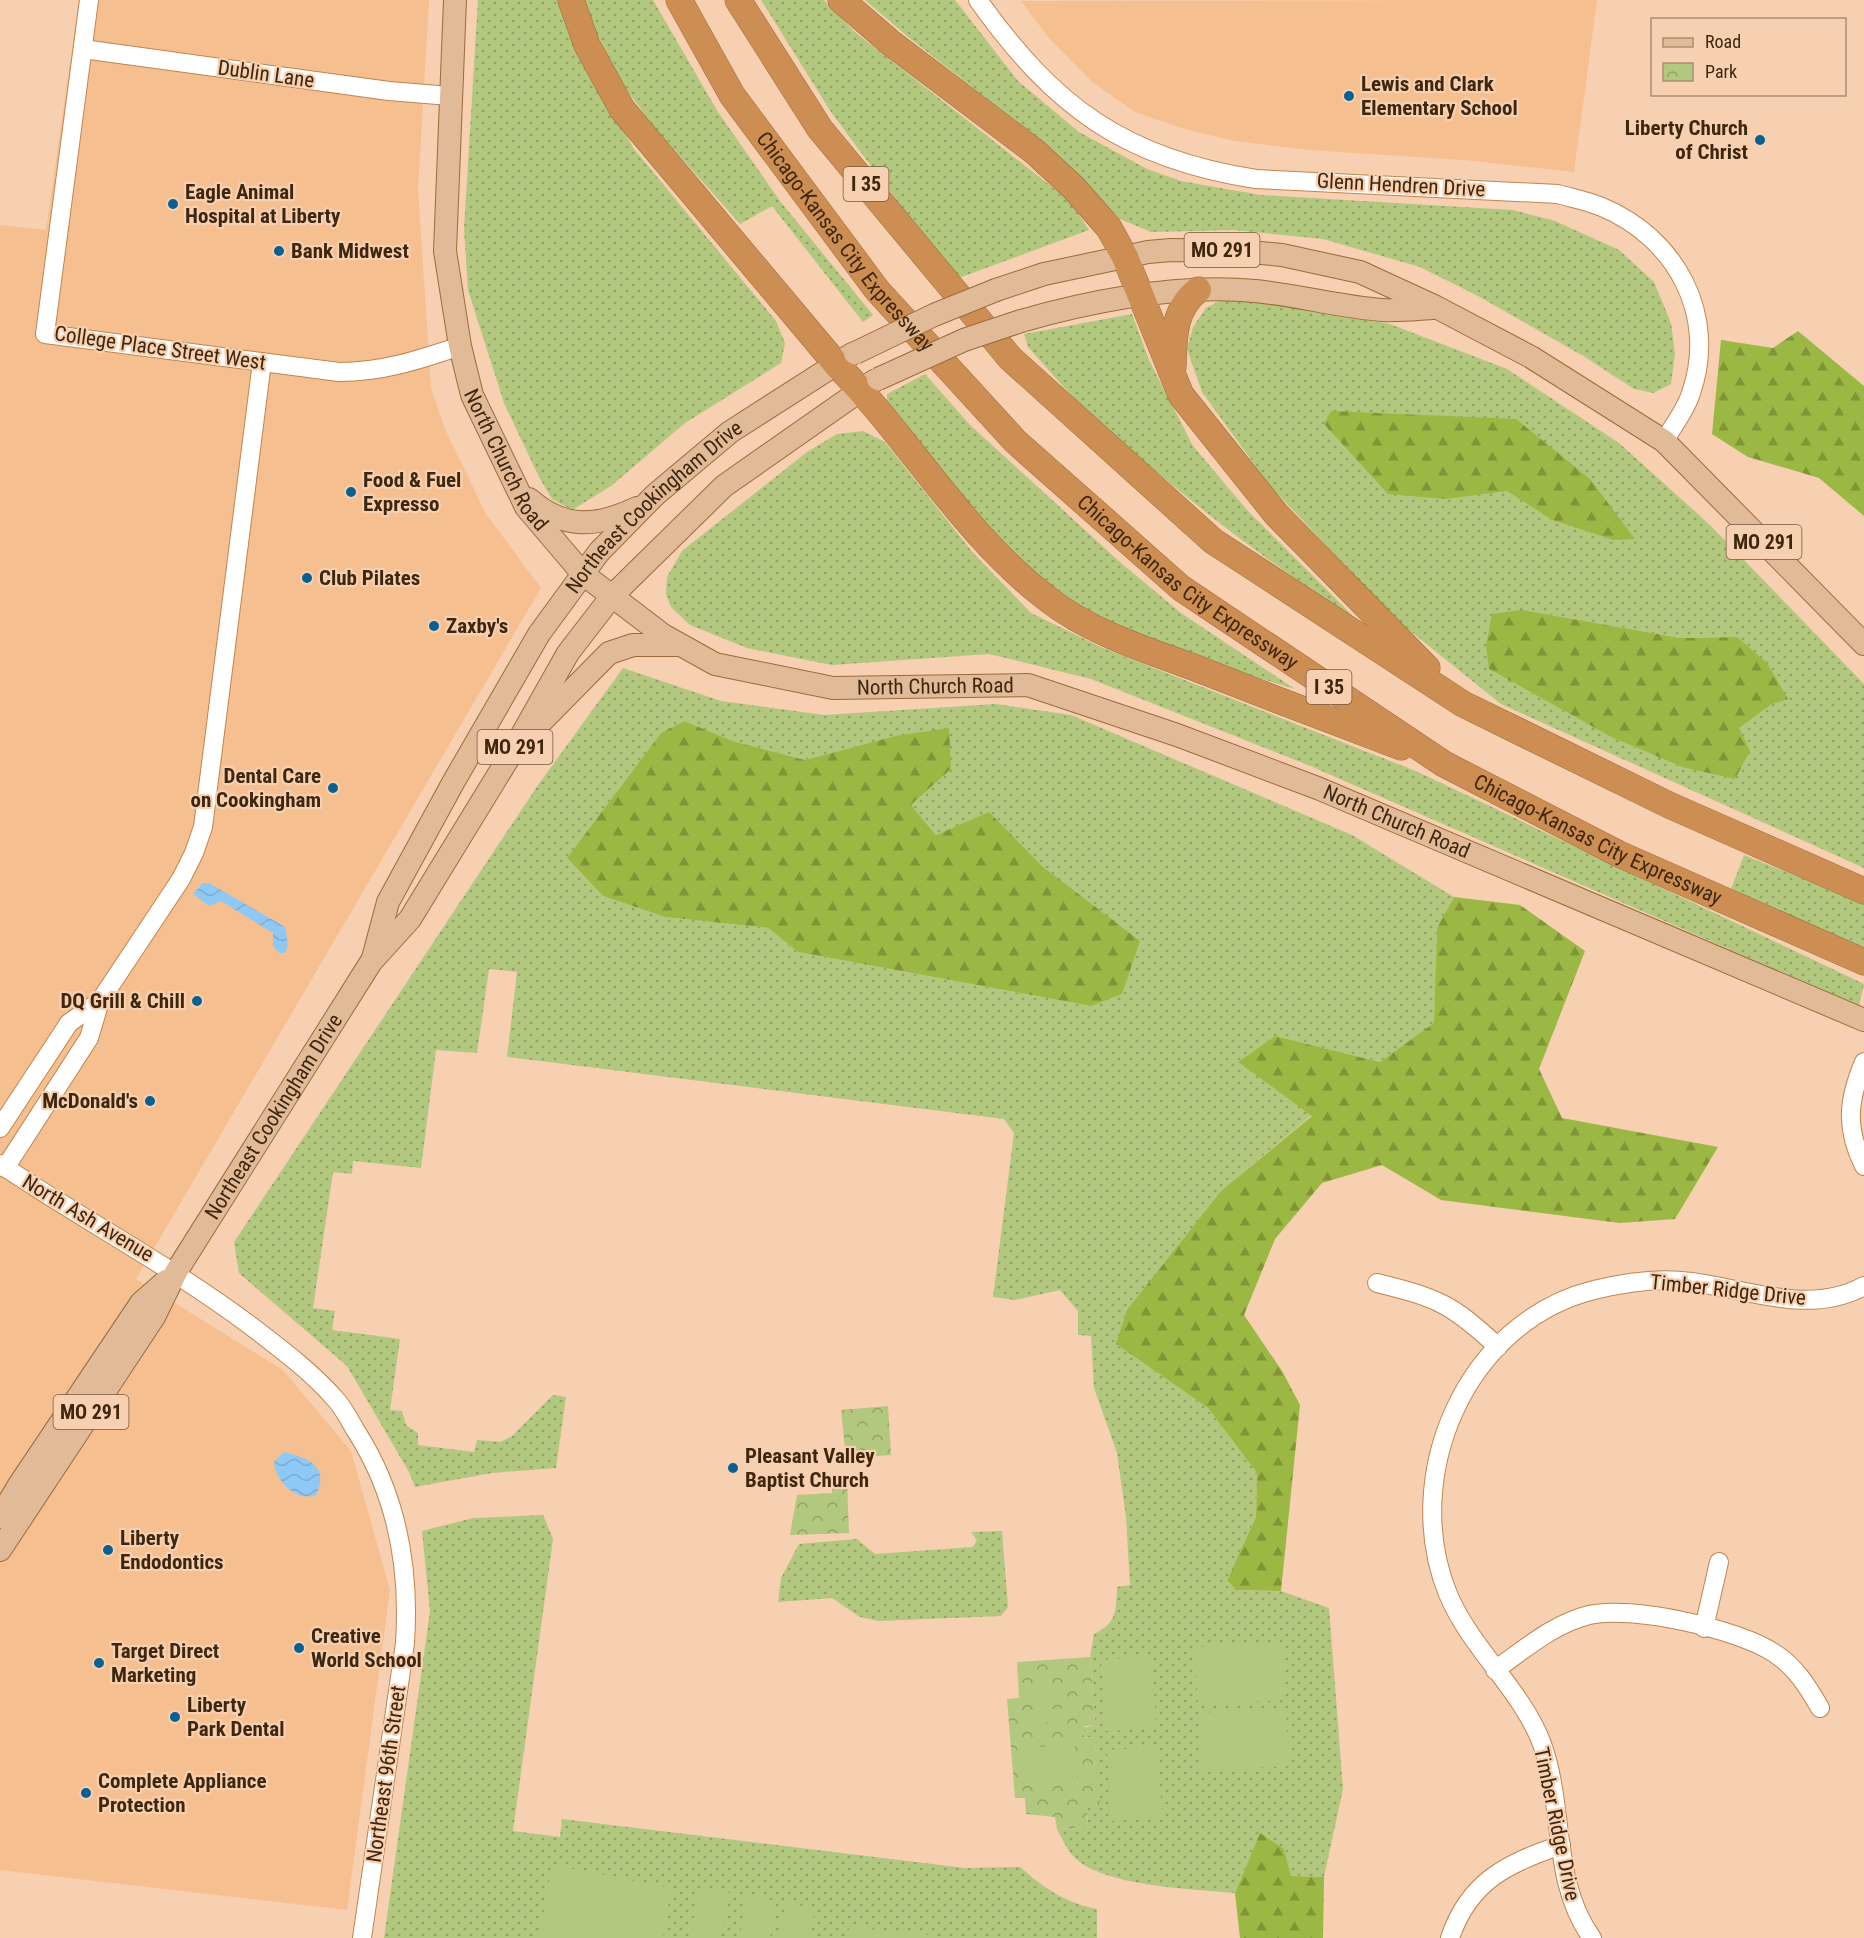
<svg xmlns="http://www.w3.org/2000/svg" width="1864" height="1938" font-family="'Roboto Condensed',sans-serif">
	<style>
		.built { fill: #f6bf8f }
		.grass { fill: url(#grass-dots); fill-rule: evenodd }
		.forest { fill: url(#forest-firs) }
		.park { fill: url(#park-crowns) }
		.pitch { fill: #b2c87f }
		.water { fill: url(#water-waves) }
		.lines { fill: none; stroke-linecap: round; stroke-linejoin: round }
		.minor-casing { stroke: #c0854e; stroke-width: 20 }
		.major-casing { stroke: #9b6a3b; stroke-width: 24 }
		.highway-casing { stroke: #9b6a3b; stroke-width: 27 }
		.minor { stroke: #fff; stroke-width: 18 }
		.major { stroke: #e1bb98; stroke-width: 22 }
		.highway { stroke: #cd8e53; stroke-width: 26 }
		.major-bridge-casing { stroke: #9b6a3b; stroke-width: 24; stroke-linecap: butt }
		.major-bridge { stroke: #e1bb98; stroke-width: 22 }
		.poi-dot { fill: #095f91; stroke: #f6d0b0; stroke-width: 2 }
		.labels { text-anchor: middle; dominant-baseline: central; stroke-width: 4.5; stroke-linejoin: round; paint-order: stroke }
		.shield { fill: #f6d0b0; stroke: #75593f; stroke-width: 1.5 }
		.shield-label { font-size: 20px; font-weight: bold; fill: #3e260f }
		.street-label { font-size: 21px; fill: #3e260f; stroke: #f6d0b0 }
		.poi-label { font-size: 21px; font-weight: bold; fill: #3e260f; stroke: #f6d0b0; text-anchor: start }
	</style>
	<defs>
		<pattern id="grass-dots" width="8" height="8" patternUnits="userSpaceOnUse" patternTransform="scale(1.5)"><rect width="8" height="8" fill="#b2c87f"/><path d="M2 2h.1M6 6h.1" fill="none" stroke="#92a266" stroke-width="1.8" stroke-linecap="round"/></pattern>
		<pattern id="forest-firs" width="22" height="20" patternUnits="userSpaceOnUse" patternTransform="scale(1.5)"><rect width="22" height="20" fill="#9ab843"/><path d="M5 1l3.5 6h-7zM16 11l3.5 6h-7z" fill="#7f9536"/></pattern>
		<pattern id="park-crowns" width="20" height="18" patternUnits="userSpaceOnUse" patternTransform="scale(1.5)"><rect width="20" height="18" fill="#b2c87f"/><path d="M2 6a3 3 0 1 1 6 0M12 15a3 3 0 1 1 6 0" fill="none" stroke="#92a266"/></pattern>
		<pattern id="water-waves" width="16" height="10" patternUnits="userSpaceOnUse" patternTransform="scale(1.5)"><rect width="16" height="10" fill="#8ec8f5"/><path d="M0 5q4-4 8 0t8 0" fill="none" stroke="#7cacd1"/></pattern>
	</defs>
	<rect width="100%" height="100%" fill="#f6d0b0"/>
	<g class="built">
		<polygon points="79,0 429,0 418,188 431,388 445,429 486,514 541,588 136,1279 283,1370 351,1451 390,1590 347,1910 0,1870 0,225 46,230"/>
		<polygon points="1597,0 1574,172 1464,160 1309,150 1235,141 1184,129 1135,112 1091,81 1049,38 1021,1"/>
	</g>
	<g class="grass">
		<polygon points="478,0 563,0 583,58 634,149 776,321 785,343 781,363 685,423 611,486 572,510 552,499 539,477 504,403 468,290 464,229"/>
		<polygon points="580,0 653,0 718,112 780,201 873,315 863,322 772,206 740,224 654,127 623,85"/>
		<polygon points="761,0 824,0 855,32 1070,201 1089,230 959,278 915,225 831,112"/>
		<polygon points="865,0 955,0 1018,81 1079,132 1147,169 1181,181 1260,195 1513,210 1555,221 1619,250 1654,282 1671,323 1675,354 1671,384 1653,393 1634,389 1585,357 1478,296 1420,267 1323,239 1234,230 1151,232 1120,219 1042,142 907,36"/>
		<path d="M1222,300L1270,302L1390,324L1507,369L1619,443L1710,525L1864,684V868L1501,704L1399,622L1270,486L1202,392L1187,349L1193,327L1206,308ZM1507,491L1613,540L1552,520ZM1522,610L1680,638L1737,637L1772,704L1682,767L1611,737L1489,669Z"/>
		<path d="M1132,314L1149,360L1193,446L1247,510L1356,619C1261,558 1170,488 1088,411C1067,392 1048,369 1028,347L1024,334Z"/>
		<polygon points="925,374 970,425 1121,563 1181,613 1295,689 1186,656 1067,602 1005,545 947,483 887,404 887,394"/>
		<polygon points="863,431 885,442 974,554 1031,613 1101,647 1418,772 1864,984 1859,1006 1308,765 1091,679 989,654 832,665 747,648 690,625 671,607 666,594 667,577 682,551 807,452 837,434"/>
		<path d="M623,668L721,701L824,715L996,704L1071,715L1352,835L1454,897L1437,928L1435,1023L1380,1062L1275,1036L1238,1062L1312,1115L1222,1190L1116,1344L1208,1408L1257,1473L1256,1517L1227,1582L1236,1590L1281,1591L1329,1608L1343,1789L1324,1877L1291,1876L1284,1849L1260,1834L1235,1893C1195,1889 1103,1887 1074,1857C1067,1850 1062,1838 1057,1829L1088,1827L1087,1808L1099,1805L1095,1738L1084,1737L1083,1728L1095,1725L1090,1657L1094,1634C1117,1623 1116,1611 1117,1587L1130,1585L1126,1517L1117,1453L1094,1388L1091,1336L1078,1335V1311L1060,1290L1015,1300L993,1297L1014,1133L1004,1119L507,1057L517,972L489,969L477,1053L436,1050L421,1168L353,1161L352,1174L333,1172L313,1308L335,1311L332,1330L400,1339L390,1410L402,1411L406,1425L418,1433V1445L474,1452L477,1440L501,1442L512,1436L553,1395L566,1397L556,1468L492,1473L415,1487L409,1472L347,1366L239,1273L234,1242L538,785ZM684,721L733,741L805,760L895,736L951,769L911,805L936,835L989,813L1043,867L1091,1006L798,952L768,928L665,917L603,896L567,858L661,733Z"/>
		<polygon points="1744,855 1864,903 1864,949 1731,889"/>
		<path d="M543,1515L553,1539L513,1831L560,1837L562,1819L965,1868L1020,1867C1044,1888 1065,1903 1097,1909V1938H384L430,1611L422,1531L473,1518Z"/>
		<polygon points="1002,1531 1008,1607 1001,1616 879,1621 860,1617 832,1598 778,1602 781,1578 799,1544 857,1539 875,1554 973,1547 977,1540 971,1532"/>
	</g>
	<g class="forest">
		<polygon points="1798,331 1864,386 1864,516 1819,478 1748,457 1712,434 1721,340 1773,348"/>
		<polygon points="1331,411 1516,419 1590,479 1635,539 1613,540 1552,520 1507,491 1445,499 1388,494 1324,424"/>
		<polygon points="1522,610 1680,638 1737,637 1767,663 1788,699 1772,704 1739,728 1750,751 1735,779 1682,767 1611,737 1489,669 1486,646 1492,614"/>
		<polygon points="684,721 733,741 805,760 895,736 949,728 951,769 911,805 936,835 989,812 1043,867 1140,941 1122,994 1091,1006 798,952 768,928 665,917 603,896 567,858 661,733"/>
		<polygon points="1454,897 1520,905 1585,951 1539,1069 1562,1118 1718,1147 1675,1219 1620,1223 1441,1200 1382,1165 1322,1183 1275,1239 1244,1315 1282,1371 1300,1405 1281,1591 1236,1590 1227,1581 1256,1517 1257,1473 1208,1408 1116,1344 1127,1310 1222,1190 1312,1116 1238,1062 1275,1036 1380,1062 1434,1023 1437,928"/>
		<polygon points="1260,1833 1284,1849 1291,1876 1324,1877 1323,1938 1240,1938 1235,1893"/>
	</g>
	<g class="park">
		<polygon points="888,1406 891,1455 846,1458 841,1410"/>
		<polygon points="847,1478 849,1533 790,1535 797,1495 832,1493 832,1480"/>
		<polygon points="1090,1657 1095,1725 1085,1726 1083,1734 1086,1738 1095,1738 1100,1805 1087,1808 1088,1827 1057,1829 1055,1817 1026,1814 1025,1798 1015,1798 1007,1699 1019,1698 1017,1662"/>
	</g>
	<g class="pitch">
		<polygon points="1282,1642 1285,1700 1198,1705 1195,1647"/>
		<polygon points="1152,1656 1156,1728 1106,1731 1101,1660"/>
		<polygon points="1064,1689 1065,1703 1036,1704 1035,1691"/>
		<polygon points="1065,1708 1066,1721 1037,1723 1036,1710"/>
		<polygon points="1286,1708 1289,1766 1201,1771 1198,1713"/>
		<polygon points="1075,1745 1077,1778 1019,1782 1017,1748"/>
		<polygon points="1158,1747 1162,1818 1112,1821 1107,1750"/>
		<polygon points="552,1865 671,1888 663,1938 539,1937"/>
		<polygon points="700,1887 730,1893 721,1938 690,1936"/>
		<polygon points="747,1895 777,1901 770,1938 739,1938"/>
		<polygon points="786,1903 815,1908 810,1938 779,1938"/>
		<polygon points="849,1927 959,1938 848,1938"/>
	</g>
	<g class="water">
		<polygon points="203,883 209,883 285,927 288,945 285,953 280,953 273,946 273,933 221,901 209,906 193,894"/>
		<path d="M284,1452C308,1458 330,1466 316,1495C296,1502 276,1482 274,1462Z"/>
	</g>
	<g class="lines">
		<defs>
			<g id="minor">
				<path d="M89,0L45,334L339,372C382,372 419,360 460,346"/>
				<path d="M978,0C1054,107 1125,159 1256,179L1558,194C1572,198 1588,201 1602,207C1676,238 1718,315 1691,393C1686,410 1673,426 1664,441"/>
				<polyline points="83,49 389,91 450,96"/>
				<path d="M1864,1062C1848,1100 1845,1128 1864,1166"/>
				<polyline points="0,1128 69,1023 100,1001"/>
				<path d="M0,1164C83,1220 171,1266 251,1326C281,1349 312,1372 337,1401C344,1409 350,1421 356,1431C397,1495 410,1568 405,1643L362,1938"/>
				<polyline points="5,1168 89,1038 100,1001 181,879 194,853 203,827 262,362"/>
				<path d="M1377,1283C1438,1298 1452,1304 1498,1347"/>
				<polyline points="1704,1628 1719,1562"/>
				<path d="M1495,1670C1525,1649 1553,1624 1589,1615C1631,1605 1738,1629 1774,1653C1795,1666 1808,1687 1820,1708"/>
				<path d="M1450,1938C1469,1881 1508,1863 1561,1845"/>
				<path d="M1592,1938C1551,1882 1565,1807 1542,1744C1522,1690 1471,1649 1448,1594C1400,1477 1465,1322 1594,1290C1626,1282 1658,1277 1691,1282C1748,1289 1809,1316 1864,1286"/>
			</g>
			<g id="major">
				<path id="s1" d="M455,0L445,251L460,346L472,395L526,507L583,574L663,635L715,664L833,688L1028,685L1177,735L1320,789L1864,1020"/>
				<polyline points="996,290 1044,274 1148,252 1171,250 1239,251 1282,255 1360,272 1436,307 1531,357 1664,441 1864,644"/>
				<path d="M1021,321C1095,300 1178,284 1255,291C1298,295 1340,307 1382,310C1398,311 1416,309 1432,308"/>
				<path d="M529,499C564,530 597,527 637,508"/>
				<polyline points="537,726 609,653 633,645 678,645"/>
				<path id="s2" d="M373,958L388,902L454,781L539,634L599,552L655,495L730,432L852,354"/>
				<polyline points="0,1517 19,1485 141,1303 166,1281"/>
				<path id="s3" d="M0,1550L154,1317L176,1272L371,962L410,919L511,754L568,653L612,596L724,486L874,381"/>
			</g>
			<g id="highway">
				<path d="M571,0L587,45L622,109L836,364C910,439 964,536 1049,600C1090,632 1144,649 1193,667C1262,694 1332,721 1401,747"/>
				<path id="s4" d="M679,0L732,95L877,290L1015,441L1181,588L1444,764L1619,854L1864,962"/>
				<polyline points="738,0 820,129 1010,358 1213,541 1463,704 1669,805 1864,891"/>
				<polyline points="841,0 891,43 1035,152 1074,188 1109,228 1125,257 1181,395 1276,514 1427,668"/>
				<path d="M1173,367C1174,338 1173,309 1198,290"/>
			</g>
		</defs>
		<use href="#minor" class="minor-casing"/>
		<use href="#major" class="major-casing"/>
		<use href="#highway" class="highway-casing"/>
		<use href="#minor" class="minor"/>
		<use href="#major" class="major"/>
		<use href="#highway" class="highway"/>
		<defs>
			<g id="major-bridge">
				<polyline points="855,353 934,315 996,290"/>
				<polyline points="878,379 964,340 1021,321"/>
			</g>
		</defs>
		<use href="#major-bridge" class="major-bridge-casing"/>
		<use href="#major-bridge" class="major-bridge"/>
	</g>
	<g class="poi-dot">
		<circle cx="1349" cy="96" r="6"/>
		<circle cx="1760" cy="140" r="6"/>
		<circle cx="173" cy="204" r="6"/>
		<circle cx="279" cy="251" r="6"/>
		<circle cx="351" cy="492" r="6"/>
		<circle cx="307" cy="578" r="6"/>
		<circle cx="434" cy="626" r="6"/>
		<circle cx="333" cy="788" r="6"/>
		<circle cx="197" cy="1001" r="6"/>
		<circle cx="150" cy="1101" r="6"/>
		<circle cx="733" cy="1468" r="6"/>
		<circle cx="108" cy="1550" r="6"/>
		<circle cx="299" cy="1648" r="6"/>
		<circle cx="99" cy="1663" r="6"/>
		<circle cx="175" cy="1717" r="6"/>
		<circle cx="86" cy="1793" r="6"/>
	</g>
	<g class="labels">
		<g class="shield">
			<rect x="843.5" y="167" width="45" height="34" rx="4.5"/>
			<rect x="1184.5" y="233" width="75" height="34" rx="4.5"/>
			<rect x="1726.5" y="525" width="75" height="34" rx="4.5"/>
			<rect x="1306.5" y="670" width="45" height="34" rx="4.5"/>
			<rect x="477.5" y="730" width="75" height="34" rx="4.5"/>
			<rect x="53.5" y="1395" width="75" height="34" rx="4.5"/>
		</g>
		<g class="shield-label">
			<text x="866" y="184">I 35</text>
			<text x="1222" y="250">MO 291</text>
			<text x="1764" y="542">MO 291</text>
			<text x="1329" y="687">I 35</text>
			<text x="515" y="747">MO 291</text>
			<text x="91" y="1412">MO 291</text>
		</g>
		<g class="street-label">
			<text transform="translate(266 74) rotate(8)">Dublin Lane</text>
			<text transform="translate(1401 185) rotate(3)">Glenn Hendren Drive</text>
			<text stroke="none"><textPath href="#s4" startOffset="294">Chicago-Kansas City Expressway</textPath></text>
			<text transform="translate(160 348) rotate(8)">College Place Street West</text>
			<text stroke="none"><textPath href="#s1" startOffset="471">North Church Road</textPath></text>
			<text stroke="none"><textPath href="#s2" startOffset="538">Northeast Cookingham Drive</textPath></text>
			<text stroke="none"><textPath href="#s4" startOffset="780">Chicago-Kansas City Expressway</textPath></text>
			<text stroke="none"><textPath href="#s1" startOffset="993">North Church Road</textPath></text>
			<text stroke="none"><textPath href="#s1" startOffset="1479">North Church Road</textPath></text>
			<text stroke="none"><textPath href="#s4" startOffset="1266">Chicago-Kansas City Expressway</textPath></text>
			<text stroke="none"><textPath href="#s3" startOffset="513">Northeast Cookingham Drive</textPath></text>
			<text transform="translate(88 1218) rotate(31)">North Ash Avenue</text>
			<text transform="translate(1728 1290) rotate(6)">Timber Ridge Drive</text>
			<text transform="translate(386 1774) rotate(-82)">Northeast 96th Street</text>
			<text transform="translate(1557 1824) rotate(78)">Timber Ridge Drive</text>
		</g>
		<g class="poi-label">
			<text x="1361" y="84">Lewis and Clark<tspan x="1361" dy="24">Elementary School</tspan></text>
			<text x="1748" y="128" text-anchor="end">Liberty Church<tspan x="1748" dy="24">of Christ</tspan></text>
			<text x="185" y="192">Eagle Animal<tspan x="185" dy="24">Hospital at Liberty</tspan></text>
			<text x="291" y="251">Bank Midwest</text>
			<text x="363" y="480">Food &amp; Fuel<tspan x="363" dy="24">Expresso</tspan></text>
			<text x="319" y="578">Club Pilates</text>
			<text x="446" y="626">Zaxby's</text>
			<text x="321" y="776" text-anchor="end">Dental Care<tspan x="321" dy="24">on Cookingham</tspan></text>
			<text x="185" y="1001" text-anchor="end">DQ Grill &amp; Chill</text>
			<text x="138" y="1101" text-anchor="end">McDonald's</text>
			<text x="745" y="1456">Pleasant Valley<tspan x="745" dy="24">Baptist Church</tspan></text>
			<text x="120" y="1538">Liberty<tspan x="120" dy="24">Endodontics</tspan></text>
			<text x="311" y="1636">Creative<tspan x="311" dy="24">World School</tspan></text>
			<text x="111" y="1651">Target Direct<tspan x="111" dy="24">Marketing</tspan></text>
			<text x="187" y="1705">Liberty<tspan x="187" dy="24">Park Dental</tspan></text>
			<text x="98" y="1781">Complete Appliance<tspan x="98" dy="24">Protection</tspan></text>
		</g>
	</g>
	<rect x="1651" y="18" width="195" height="78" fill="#f6d0b0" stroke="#ac8c70" stroke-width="1.5"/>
	<rect x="1663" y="38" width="30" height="9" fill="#e1bb98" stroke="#ac8c70" stroke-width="1.5"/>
	<text x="1705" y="48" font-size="18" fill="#3e260f">Road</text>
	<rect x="1663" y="63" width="30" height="18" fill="url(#park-crowns)" stroke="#ac8c70" stroke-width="1.5"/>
	<text x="1705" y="78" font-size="18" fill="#3e260f">Park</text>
</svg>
